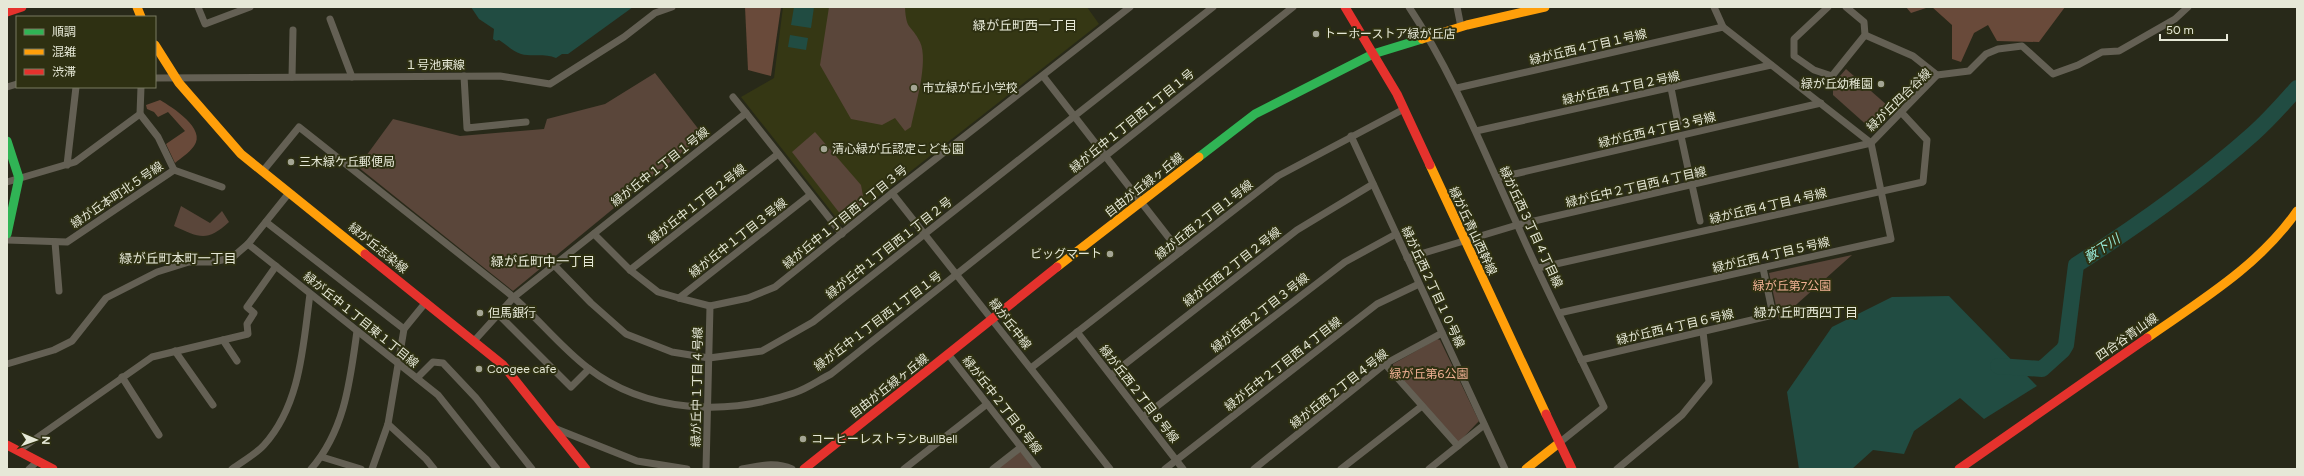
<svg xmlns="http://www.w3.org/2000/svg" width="2304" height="476" font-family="Figtree,'Noto Sans JP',sans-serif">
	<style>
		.built { fill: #353714 }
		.green { fill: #5a463a }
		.forest { fill: #694a3a }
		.water { fill: #214c42 }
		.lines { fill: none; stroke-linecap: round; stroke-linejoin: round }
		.river { stroke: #214c42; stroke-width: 16 }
		.street { stroke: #646054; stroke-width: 7 }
		.fast { stroke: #30b455; stroke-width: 9 }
		.slow { stroke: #ff9f0a; stroke-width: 9 }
		.jam { stroke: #e5322d; stroke-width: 9 }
		.poi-dot { fill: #a4a594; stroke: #2e3012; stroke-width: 1.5 }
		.labels { text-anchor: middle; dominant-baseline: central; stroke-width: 4; stroke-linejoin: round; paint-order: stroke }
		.poi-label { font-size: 12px; fill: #e6e8d7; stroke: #2e3012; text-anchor: start }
		.street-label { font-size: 12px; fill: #e6e8d7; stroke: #2e3012 }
		.park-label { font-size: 12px; fill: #f1b194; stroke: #2e3012 }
		.neighbourhood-label { font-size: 13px; fill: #e6e8d7; stroke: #2e3012 }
		.water-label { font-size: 13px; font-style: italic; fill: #98ead8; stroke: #2e3012 }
	</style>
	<rect width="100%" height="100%" fill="#282919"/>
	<polygon class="built" points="783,7 1087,7 1099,24 842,225 741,97 774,78"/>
	<g class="green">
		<path d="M829,7H905C906,31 911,24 920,42C929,61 915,107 911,127L905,131L895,118L882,125L851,119L820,65Z"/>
		<polygon points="1846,69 1888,106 1870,128 1833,95 1833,84"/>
		<polygon points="655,73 703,135 513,291 358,167 393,119 460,136 544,129 547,119 605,104"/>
		<polygon points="815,132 861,185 865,206 845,220 792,152"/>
		<path d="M181,206L210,223L222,211L229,222C207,242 200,238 174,226Z"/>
		<polygon points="1852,255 1779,320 1769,273"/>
		<polygon points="1437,339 1440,340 1479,421 1460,441 1456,441 1393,369 1393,364"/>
		<polygon points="1021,447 1038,469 993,469"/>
	</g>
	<g class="forest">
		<polygon points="745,7 781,7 771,76 748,70"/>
		<polygon points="1906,7 1929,7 1911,13"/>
		<polygon points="1932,7 2065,7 2039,42 1997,41 1988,25 1974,33 1961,62 1952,59 1952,25"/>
		<path d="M160,100C172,107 207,129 194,146C189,153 181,158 175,163L166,144L185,131L168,112L158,117L154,112L147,109L146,105Z"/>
	</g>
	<g class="water">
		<path d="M471,7H633L568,54H562L556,58C545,53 531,57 521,54C512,51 507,45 499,40L496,41L493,39L494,29L479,19Z"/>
		<polygon points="794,7 814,7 811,28 791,25"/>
		<polygon points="790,35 808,38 806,50 788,47"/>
		<polygon points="1949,296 2037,386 1984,419 1960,398 1914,431 1904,454 1873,450 1852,469 1799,469 1787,392 1832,327 1892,297"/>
	</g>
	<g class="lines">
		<path class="river" d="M1998,366L2042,369L2063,350L2066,345L2076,265C2137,226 2198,183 2253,134C2269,120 2283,104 2297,88"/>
		<g class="street">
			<polyline points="198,7 205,24 250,7"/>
			<path d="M1409,7C1454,75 1483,150 1517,224C1544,286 1575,346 1604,407L1559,443"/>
			<polyline points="1457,7 1461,27"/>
			<polyline points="1714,7 1723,27 1871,143"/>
			<polyline points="1828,7 1794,39 1794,56 1814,70 1832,76 1865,35 1864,22 1846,7"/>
			<polyline points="330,19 352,77"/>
			<polyline points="1865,35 1913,56 1937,75"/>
			<polyline points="464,76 467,128 526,122"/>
			<polyline points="1043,76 1180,252"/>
			<polyline points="292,77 293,30"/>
			<polyline points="155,78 500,76 550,84 624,37 655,13 672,7"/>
			<polyline points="7,87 17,84"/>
			<polyline points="1457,88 1723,27"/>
			<polyline points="1671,88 1678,123"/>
			<polyline points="733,97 746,113"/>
			<polyline points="1476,131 1771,65"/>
			<polyline points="1351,136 1505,469"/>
			<polyline points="1681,136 1689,173"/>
			<polyline points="1871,143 1937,75 1969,71 1986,54 1998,49 2022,46 2053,74 2078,65 2102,52 2119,51 2175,19 2188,7"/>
			<polyline points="67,165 76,87"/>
			<polyline points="174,170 222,187"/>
			<path d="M263,171L299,127C368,182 437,236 506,291C535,314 558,345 588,368C646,413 726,416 794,393C807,389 819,380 831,374L1293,7"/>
			<polyline points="1497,178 1821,103"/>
			<polyline points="7,182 75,162 140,114 141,87"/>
			<polyline points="1692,185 1700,221"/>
			<polyline points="289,193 248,244 438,395 497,469"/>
			<polyline points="892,193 1110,469"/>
			<polyline points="266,222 404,329"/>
			<polyline points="594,234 630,270 658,292 679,298 710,306 748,298 775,287 892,193 1130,7"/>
			<polyline points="7,240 67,242 174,170 158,137 140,114"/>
			<polyline points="55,242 59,291"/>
			<polyline points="1407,258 1517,225 1871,143"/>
			<polyline points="554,265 591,303 626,334 672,352 709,358 762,351 813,322 1213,7"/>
			<polyline points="1538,268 1923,182 1927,140 1901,112"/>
			<polyline points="630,270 778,154"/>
			<polyline points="679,298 810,195"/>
			<polyline points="1559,313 1891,239 1871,143"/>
			<polyline points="498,314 571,387 589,369"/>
			<polyline points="1077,332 1183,469"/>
			<polyline points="223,340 237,361"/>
			<polyline points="474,341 514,297 746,113 842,234"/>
			<polyline points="175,351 213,405"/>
			<polyline points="948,354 1038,469"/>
			<polyline points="1581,360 1773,315 1763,268"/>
			<polyline points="7,364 54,350 72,341 106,298 157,272 189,262 214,262 233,257 248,244"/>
			<polyline points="1385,364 1458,446"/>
			<polyline points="1031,368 1278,176 1404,109"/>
			<polyline points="1111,375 1297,230 1373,184"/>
			<polyline points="122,377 159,435"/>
			<polyline points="417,378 433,362 443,363 476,398 532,469"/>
			<polyline points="1143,417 1345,262 1396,234"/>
			<polyline points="388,424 426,459 434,469"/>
			<polyline points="554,428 637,461 687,469"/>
			<polyline points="18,451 152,357 248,334 247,324 254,313 247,307 276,266"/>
			<polyline points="322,457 361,469"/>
			<polyline points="29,469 38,461"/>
			<path d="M232,469C243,461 256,454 264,445C301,404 303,345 310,294"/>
			<path d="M311,469C345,430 350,381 357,331"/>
			<polyline points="372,469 388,424 404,329 426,302"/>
			<polyline points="706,469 710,306"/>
			<path d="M742,469C759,466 775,461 792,469"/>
			<polyline points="904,469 987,404"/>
			<polyline points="993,469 1021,447"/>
			<polyline points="1165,469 1377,304 1419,284"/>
			<polyline points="1254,469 1385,364 1442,333"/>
			<polyline points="1341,469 1422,406"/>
			<polyline points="1429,469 1484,425"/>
			<polyline points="1617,469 1682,415 1709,382 1703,332"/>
		</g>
		<g class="fast">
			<polyline points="7,141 19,178 7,234"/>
			<polyline points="1199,157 1255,114 1373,54 1422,39"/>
		</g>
		<g class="slow">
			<polyline points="137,7 141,17"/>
			<polyline points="1422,39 1467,25 1545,7"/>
			<polyline points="155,45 179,83 241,154 365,254"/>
			<polyline points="1430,165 1546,414"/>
			<polyline points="1057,267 1199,157"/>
			<path d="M2147,338C2200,301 2260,265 2297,211"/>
			<polyline points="1526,469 1559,443"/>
		</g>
		<g class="jam">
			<polyline points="1345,7 1397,94 1430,165"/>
			<polyline points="7,12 22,7"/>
			<polyline points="365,254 503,365 586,469"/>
			<polyline points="1546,414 1572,469"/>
			<polyline points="7,445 53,469"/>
			<polyline points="804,469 1057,267"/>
			<polyline points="1959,469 2147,338"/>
		</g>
	</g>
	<g class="poi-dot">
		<circle cx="1316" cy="34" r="4"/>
		<circle cx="1881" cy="84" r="4"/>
		<circle cx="914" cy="88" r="4"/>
		<circle cx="824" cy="149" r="4"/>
		<circle cx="291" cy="162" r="4"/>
		<circle cx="1110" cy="254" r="4"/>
		<circle cx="480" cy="313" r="4"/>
		<circle cx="479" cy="369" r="4"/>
		<circle cx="803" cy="439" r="4"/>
	</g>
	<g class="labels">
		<g class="poi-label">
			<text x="1324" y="34">トーホーストア緑が丘店</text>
			<text x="1873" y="84" text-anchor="end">緑が丘幼稚園</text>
			<text x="922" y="88">市立緑が丘小学校</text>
			<text x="832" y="149">清心緑が丘認定こども園</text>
			<text x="299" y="162">三木緑ケ丘郵便局</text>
			<text x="1102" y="254" text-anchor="end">ビッグマート</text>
			<text x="488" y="313">但馬銀行</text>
			<text x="487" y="369">Coogee cafe</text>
			<text x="811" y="439">コーヒーレストランBullBell</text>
		</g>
		<g class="street-label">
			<text transform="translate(1588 47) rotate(-13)">緑が丘西４丁目１号線</text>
			<text x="435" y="65">１号池東線</text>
			<text transform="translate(1621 88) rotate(-12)">緑が丘西４丁目２号線</text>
			<text transform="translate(1899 100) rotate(-44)">緑が丘四合谷線</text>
			<text transform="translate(1132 121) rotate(-39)">緑が丘中１丁目西１丁目１号</text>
			<text transform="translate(1657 130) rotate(-13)">緑が丘西４丁目３号線</text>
			<text transform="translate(660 167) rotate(-38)">緑が丘中１丁目１号線</text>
			<text transform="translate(1144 185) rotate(-38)">自由が丘緑ヶ丘線</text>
			<text transform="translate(1636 187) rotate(-13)">緑が丘中２丁目西４丁目線</text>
			<text transform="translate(117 195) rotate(-34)">緑が丘本町北５号線</text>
			<text transform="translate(697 204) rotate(-38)">緑が丘中１丁目２号線</text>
			<text transform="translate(1768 206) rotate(-13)">緑が丘西４丁目４号線</text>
			<text transform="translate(845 217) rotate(-39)">緑が丘中１丁目西１丁目３号</text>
			<text transform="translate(1204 220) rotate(-38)">緑が丘西２丁目１号線</text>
			<text transform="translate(1531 227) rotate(65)">緑が丘西３丁目４丁目線</text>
			<text transform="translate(1473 231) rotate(65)">緑が丘青山西幹線</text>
			<text transform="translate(738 238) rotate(-38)">緑が丘中１丁目３号線</text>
			<text transform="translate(378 248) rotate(39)">緑が丘志染線</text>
			<text transform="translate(889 248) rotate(-38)">緑が丘中１丁目西１丁目２号</text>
			<text transform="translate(1771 255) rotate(-13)">緑が丘西４丁目５号線</text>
			<text transform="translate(1232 267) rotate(-38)">緑が丘西２丁目２号線</text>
			<text transform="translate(1433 287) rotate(65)">緑が丘西２丁目１０号線</text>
			<text transform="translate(1260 313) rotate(-38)">緑が丘西２丁目３号線</text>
			<text transform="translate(361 320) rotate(39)">緑が丘中１丁目東１丁目線</text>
			<text transform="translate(878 321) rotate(-37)">緑が丘中１丁目西１丁目１号</text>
			<text transform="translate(1010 324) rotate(52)">緑が丘中線</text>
			<text transform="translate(1675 327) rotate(-13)">緑が丘西４丁目６号線</text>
			<text transform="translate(2127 337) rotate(-35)">四合谷青山線</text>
			<text transform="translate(1283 364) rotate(-38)">緑が丘中２丁目西４丁目線</text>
			<text transform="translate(889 386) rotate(-38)">自由が丘緑ヶ丘線</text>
			<text transform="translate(697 387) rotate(-89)">緑が丘中１丁目４号線</text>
			<text transform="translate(1339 389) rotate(-38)">緑が丘西２丁目４号線</text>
			<text transform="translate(1139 394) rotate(52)">緑が丘西２丁目８号線</text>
			<text transform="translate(1002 405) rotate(52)">緑が丘中２丁目８号線</text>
		</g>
		<g class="park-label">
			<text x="1792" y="286">緑が丘第7公園</text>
			<text x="1429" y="374">緑が丘第6公園</text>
		</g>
		<g class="neighbourhood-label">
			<text x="1025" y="25">緑が丘町西一丁目</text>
			<text x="178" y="258">緑が丘町本町一丁目</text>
			<text x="543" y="261">緑が丘町中一丁目</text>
			<text x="1806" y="312">緑が丘町西四丁目</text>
		</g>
		<g class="water-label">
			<text transform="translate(2102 248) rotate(-33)">藪下川</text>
		</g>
	</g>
	<rect width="2304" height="476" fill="none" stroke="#e6e8d7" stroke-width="16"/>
	<rect x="16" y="16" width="140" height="72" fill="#2e3012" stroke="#787a61"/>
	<rect x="24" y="29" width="20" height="6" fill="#30b455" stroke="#787a61"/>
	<text x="52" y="36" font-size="12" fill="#e6e8d7">順調</text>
	<rect x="24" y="49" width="20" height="6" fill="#ff9f0a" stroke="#787a61"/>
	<text x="52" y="56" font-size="12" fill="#e6e8d7">混雑</text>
	<rect x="24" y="69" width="20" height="6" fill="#e5322d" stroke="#787a61"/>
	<text x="52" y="76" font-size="12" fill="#e6e8d7">渋滞</text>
	<g transform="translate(36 440) rotate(92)" stroke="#2e3012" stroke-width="3" paint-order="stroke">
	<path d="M0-3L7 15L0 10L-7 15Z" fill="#e6e8d7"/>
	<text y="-6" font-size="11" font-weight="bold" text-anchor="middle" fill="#e6e8d7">N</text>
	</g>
	<path d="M2160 34v6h67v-6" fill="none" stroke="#e6e8d7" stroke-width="2"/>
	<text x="2166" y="34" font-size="12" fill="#e6e8d7" stroke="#2e3012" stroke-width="3" paint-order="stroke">50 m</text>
</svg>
